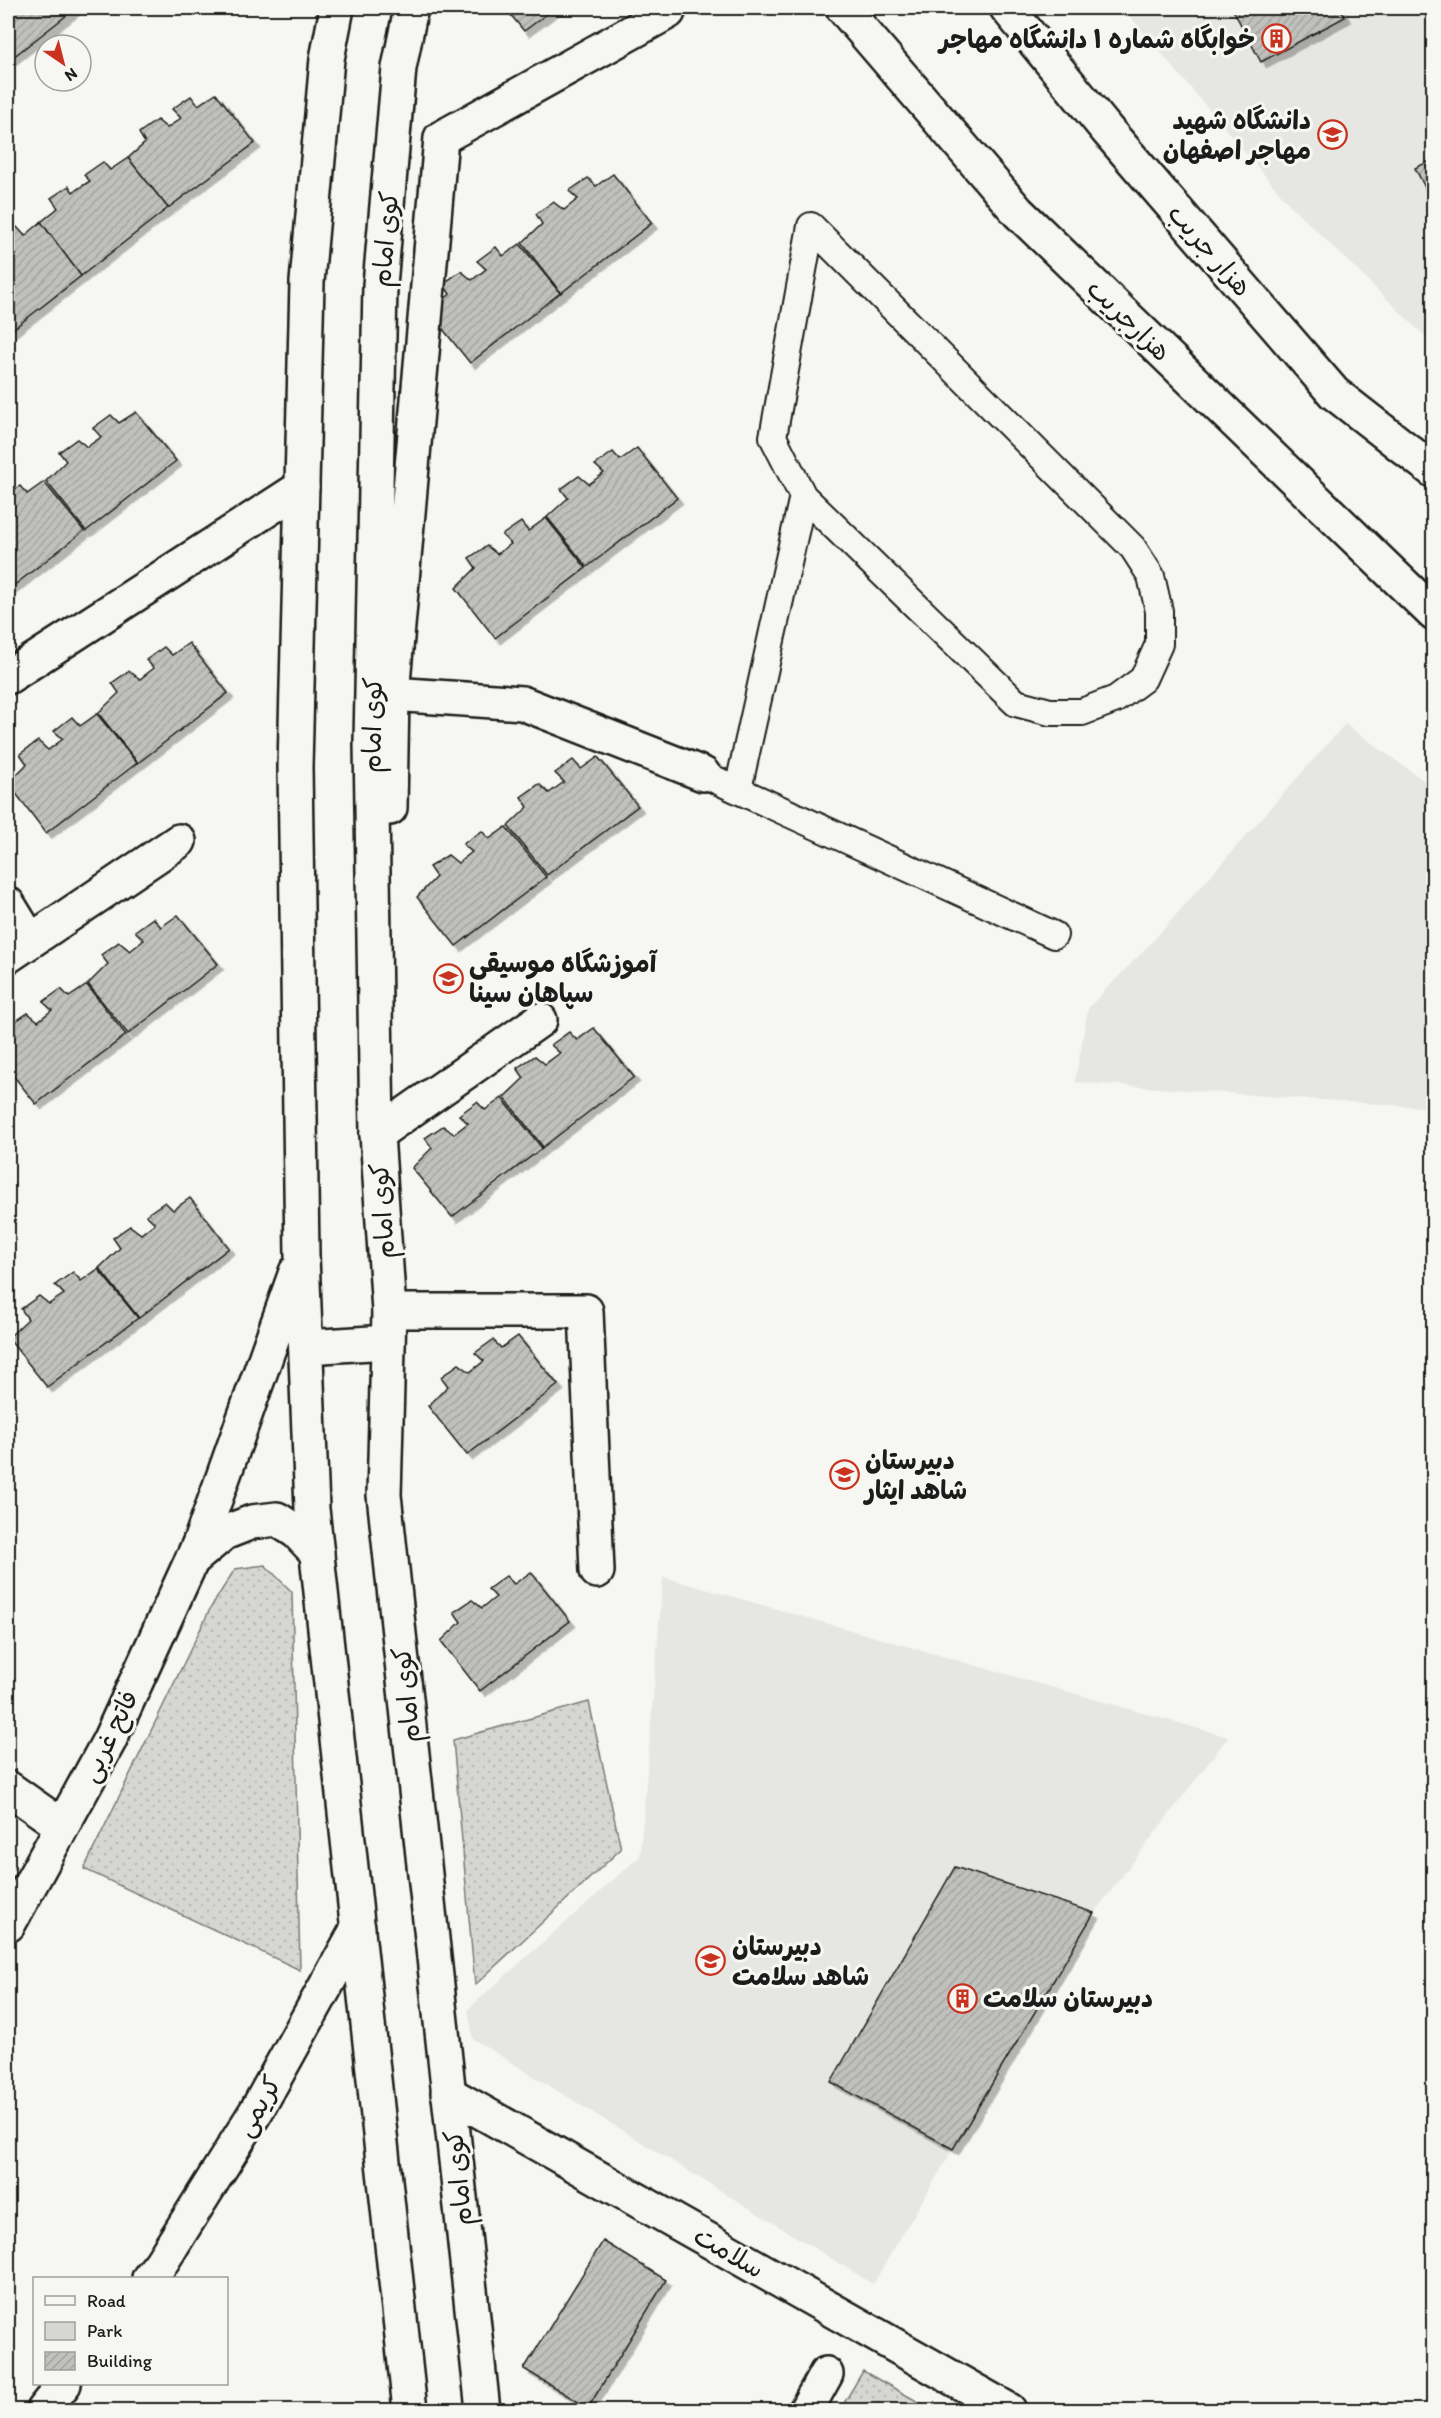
<svg xmlns="http://www.w3.org/2000/svg" width="1441" height="2418" font-family="Itim,'Playpen Sans Arabic',sans-serif">
	<style>
		.built { fill: #e6e6e2 }
		.green { fill: url(#green-dots); stroke: #797977; stroke-width: 1.5 }
		.building { fill: url(#building-hatch); stroke: #1c1c1c; stroke-width: 1.5; filter: url(#shadow) }
		.lines { fill: none; stroke-linecap: round; stroke-linejoin: round }
		.service-casing { stroke: #1c1c1c; stroke-width: 30 }
		.minor-casing { stroke: #1c1c1c; stroke-width: 38 }
		.tertiary-casing { stroke: #1c1c1c; stroke-width: 38 }
		.primary-casing { stroke: #1c1c1c; stroke-width: 38 }
		.service { stroke: #f6f6f2; stroke-width: 26 }
		.minor { stroke: #f6f6f2; stroke-width: 33 }
		.tertiary { stroke: #f6f6f2; stroke-width: 33 }
		.primary { stroke: #f6f6f2; stroke-width: 33 }
		.labels { text-anchor: middle; dominant-baseline: central; stroke-width: 6; stroke-linejoin: round; paint-order: stroke }
		.poi-label { font-size: 26px; font-weight: bold; fill: #1c1c1c; stroke: #f6f6f2; text-anchor: start }
		.street-label { font-size: 26px; fill: #1c1c1c; stroke: #f6f6f2 }
	</style>
	<defs>
		<pattern id="green-dots" width="8" height="8" patternUnits="userSpaceOnUse" patternTransform="scale(1.5)"><rect width="8" height="8" fill="#d6d6d2"/><path d="M2 2h.1M6 6h.1" fill="none" stroke="#b7b7b4" stroke-width="1.8" stroke-linecap="round"/></pattern>
		<pattern id="building-hatch" width="6" height="6" patternUnits="userSpaceOnUse" patternTransform="scale(1.5)"><rect width="6" height="6" fill="#c0c0bd"/><path d="M-1 1l2-2M0 6l6-6M5 7l2-2" fill="none" stroke="#a4a4a2"/></pattern>
		<filter id="shadow"><feDropShadow dx="5.5" dy="5.5" stdDeviation="0" flood-color="#0004"/></filter>
	</defs>
	<rect width="100%" height="100%" fill="#f6f6f2"/>
	<filter id="ink" filterUnits="userSpaceOnUse"><feTurbulence type="fractalNoise" baseFrequency=".0167" numOctaves="2"/><feDisplacementMap in="SourceGraphic" scale="12" xChannelSelector="R" yChannelSelector="G"/><feConvolveMatrix kernelMatrix="1 2 1 2 8 2 1 2 1" color-interpolation-filters="sRGB"/></filter>
	<g filter="url(#ink)">
		<g class="built">
			<polygon points="1123,8 1433,8 1433,344 1289,204"/>
			<polygon points="1345,724 1433,787 1433,1108 1075,1082 1088,1008 1151,943"/>
			<polygon points="663,1577 1228,1737 1094,1913 955,1868 831,2081 953,2149 873,2284 473,2039 468,2009 640,1856"/>
		</g>
		<g class="green">
			<polygon points="265,1565 292,1592 300,1970 84,1869 211,1607 235,1569"/>
			<polygon points="589,1702 621,1849 475,1985 453,1740"/>
			<polygon points="863,2371 933,2410 840,2410"/>
		</g>
		<g class="building">
			<polygon points="8,8 76,8 8,61"/>
			<polygon points="505,8 555,8 524,31"/>
			<polygon points="1232,8 1340,8 1345,17 1261,62"/>
			<polygon points="216,93 255,143 168,208 128,158 145,143 139,133 157,120 167,128 181,118 172,109 191,96 198,105"/>
			<polygon points="128,158 168,208 81,276 41,222 58,208 51,198 69,186 73,192 90,181 84,175 103,162 110,170"/>
			<polygon points="1434,159 1434,205 1415,168"/>
			<polygon points="613,174 652,223 561,293 522,243 542,224 536,214 553,202 564,210 578,199 569,191 588,178 596,186"/>
			<polygon points="41,222 81,276 8,333 8,234 17,227 25,236"/>
			<polygon points="520,244 560,293 470,363 430,313 450,294 443,284 461,271 472,280 486,269 477,261 496,247 503,256"/>
			<polygon points="136,412 176,461 86,531 46,481 66,461 59,452 77,439 87,447 101,437 93,428 111,415 119,423"/>
			<polygon points="637,448 677,498 587,567 547,517 568,498 561,489 579,476 589,484 604,473 595,465 613,452 620,460"/>
			<polygon points="44,482 84,531 8,590 8,509 10,507 8,505 8,494 20,486 27,494"/>
			<polygon points="546,518 586,568 495,638 456,588 476,568 469,558 487,546 497,554 511,544 502,535 521,522 528,531"/>
			<polygon points="189,643 228,693 138,763 98,713 119,693 112,683 129,671 140,679 154,668 146,660 164,647 172,655"/>
			<polygon points="97,714 137,763 46,833 8,783 27,764 20,754 38,741 48,750 63,739 54,731 72,717 80,726"/>
			<polygon points="598,757 638,806 547,875 508,826 528,807 521,797 539,784 549,793 564,782 555,773 573,760 581,769"/>
			<polygon points="506,827 546,877 456,946 417,897 436,877 429,867 448,855 458,863 472,852 463,844 482,831 489,839"/>
			<polygon points="178,915 218,964 128,1034 88,984 108,964 101,955 119,942 130,951 144,940 135,931 153,918 161,927"/>
			<polygon points="87,985 126,1035 36,1104 8,1069 8,1044 16,1035 10,1025 28,1013 38,1021 52,1010 43,1002 61,989 69,997"/>
			<polygon points="594,1028 634,1077 543,1147 504,1097 524,1078 517,1068 535,1056 545,1064 560,1053 551,1045 569,1032 577,1040"/>
			<polygon points="502,1098 542,1148 452,1217 412,1168 432,1148 425,1138 443,1126 454,1134 468,1123 459,1115 477,1102 485,1110"/>
			<polygon points="190,1198 229,1248 139,1318 99,1268 120,1248 113,1238 130,1226 141,1234 155,1223 146,1215 165,1202 173,1210"/>
			<polygon points="98,1269 138,1318 47,1387 8,1338 28,1319 21,1309 39,1296 49,1304 64,1294 55,1285 73,1272 81,1281"/>
			<polygon points="518,1336 558,1385 467,1455 428,1406 448,1386 441,1377 459,1364 470,1372 484,1361 475,1353 493,1340 501,1348"/>
			<polygon points="531,1572 570,1621 480,1691 441,1641 461,1622 454,1612 472,1600 482,1608 496,1597 488,1589 506,1576 514,1584"/>
			<polygon points="955,1867 1094,1913 953,2149 831,2082"/>
			<polygon points="603,2241 666,2280 588,2408 524,2369"/>
		</g>
		<g class="lines">
			<defs>
				<g id="service">
					<polyline points="703,774 1054,935"/>
					<polyline points="738,789 803,496 773,437 811,226 1133,548 1151,576 1159,611 1159,644 1143,679 1116,699 1082,712 1050,712 1016,703 803,496"/>
				</g>
				<g id="minor">
					<polyline points="8,677 302,487"/>
					<polyline points="384,713 392,694 522,703 703,774"/>
					<polyline points="390,808 392,694 441,138 668,12 665,8"/>
					<polyline points="8,904 30,940"/>
					<polyline points="8,956 179,841"/>
					<polyline points="377,1134 540,1020"/>
					<polyline points="389,1311 586,1311 597,1571"/>
					<polyline points="8,1788 62,1826"/>
					<polyline points="8,1925 109,1741 200,1542"/>
					<polyline points="448,2093 1009,2410"/>
					<polyline points="149,2278 161,2263 258,2108 358,1928"/>
					<polyline points="43,2410 64,2384"/>
					<polyline points="806,2410 826,2374"/>
				</g>
				<g id="tertiary">
					<polyline points="337,8 327,59 307,282 295,767 302,1256 312,1509 410,2410"/>
					<polyline points="411,8 399,68 380,285 371,742 377,1134 389,1311 384,1495 483,2410"/>
					<polyline points="306,1347 388,1342"/>
					<polyline points="200,1542 296,1272"/>
					<polyline points="192,1560 224,1533 252,1522 277,1519 297,1532 317,1553"/>
				</g>
				<g id="primary">
					<polyline points="843,8 1018,212 1434,614"/>
					<polyline points="1007,8 1107,130 1334,393 1434,471"/>
				</g>
			</defs>
			<use href="#service" class="service-casing"/>
			<use href="#minor" class="minor-casing"/>
			<use href="#tertiary" class="tertiary-casing"/>
			<use href="#primary" class="primary-casing"/>
			<use href="#service" class="service"/>
			<use href="#minor" class="minor"/>
			<use href="#tertiary" class="tertiary"/>
			<use href="#primary" class="primary"/>
		</g>
	</g>
	<defs>
		<symbol id="building-ring" viewBox="-11 -11 22 22"><circle r="9.5" fill="#f6f6f2" stroke="#c8321e" stroke-width="1.5"/><path d="M-4-6H4V6H1V3H-1V6H-4ZM-2.5-4.3h1.7v1.8h-1.7ZM.8-4.3h1.7v1.8H.8ZM-2.5-1h1.7V.8h-1.7ZM.8-1h1.7V.8H.8Z" fill="#c8321e"/></symbol>
		<symbol id="university-ring" viewBox="-11 -11 22 22"><circle r="9.5" fill="#f6f6f2" stroke="#c8321e" stroke-width="1.5"/><path d="M0-5L7-2L0 1L-7-2ZM-4 1L0 2.5L4 1V4Q0 6-4 4Z" fill="#c8321e"/></symbol>
		<symbol id="school-ring" viewBox="-11 -11 22 22"><circle r="9.5" fill="#f6f6f2" stroke="#c8321e" stroke-width="1.5"/><path d="M0-5L7-2L0 1L-7-2ZM-4 1L0 2.5L4 1V4Q0 6-4 4Z" fill="#c8321e"/></symbol>
	</defs>
	<g fill-rule="evenodd">
		<use href="#building-ring" x="1260" y="22" width="33" height="33"/>
		<use href="#university-ring" x="1316" y="118" width="33" height="33"/>
		<use href="#school-ring" x="432" y="962" width="33" height="33"/>
		<use href="#school-ring" x="828" y="1458" width="33" height="33"/>
		<use href="#school-ring" x="694" y="1944" width="33" height="33"/>
		<use href="#building-ring" x="946" y="1982" width="33" height="33"/>
	</g>
	<g class="labels">
		<g class="poi-label">
			<text x="1255" y="39" text-anchor="end">خوابگاه شماره ۱ دانشگاه مهاجر</text>
			<text x="1311" y="120" text-anchor="end">دانشگاه شهید<tspan x="1311" dy="30">مهاجر اصفهان</tspan></text>
			<text x="469" y="963">آموزشگاه موسیقی<tspan x="469" dy="30">سپاهان سینا</tspan></text>
			<text x="865" y="1460">دبیرستان<tspan x="865" dy="30">شاهد ایثار</tspan></text>
			<text x="732" y="1946">دبیرستان<tspan x="732" dy="30">شاهد سلامت</tspan></text>
			<text x="983" y="1998">دبیرستان سلامت</text>
		</g>
		<g class="street-label">
			<text transform="translate(385 239) rotate(-85)">کوی امام</text>
			<text transform="translate(1210 250) rotate(49)">هزار جریب</text>
			<text transform="translate(1129 320) rotate(44)">هزارجریب</text>
			<text transform="translate(372 725) rotate(-89)">کوی امام</text>
			<text transform="translate(382 1211) rotate(-94)">کوی امام</text>
			<text transform="translate(406 1695) rotate(-96)">کوی امام</text>
			<text transform="translate(109 1736) rotate(-64)">فاتح غربی</text>
			<text transform="translate(258 2106) rotate(-60)">کریمی</text>
			<text transform="translate(458 2178) rotate(-96)">کوی امام</text>
			<text transform="translate(729 2252) rotate(30)">سلامت</text>
		</g>
	</g>
	<rect width="1441" height="2418" fill="none" stroke="#f6f6f2" stroke-width="30"/>
	<rect x="15" y="15" width="1411" height="2388" fill="none" stroke="#1c1c1c" stroke-width="2" filter="url(#ink)"/>
	<rect x="33" y="2277" width="195" height="108" fill="#f6f6f2" stroke="#9f9f9c" stroke-width="1.5"/>
	<rect x="45" y="2296" width="30" height="9" fill="#f6f6f2" stroke="#9f9f9c" stroke-width="1.5"/>
	<text x="87" y="2307" font-size="18" fill="#1c1c1c">Road</text>
	<rect x="45" y="2322" width="30" height="18" fill="#d6d6d2" stroke="#9f9f9c" stroke-width="1.5"/>
	<text x="87" y="2337" font-size="18" fill="#1c1c1c">Park</text>
	<rect x="45" y="2352" width="30" height="18" fill="url(#building-hatch)" stroke="#9f9f9c" stroke-width="1.5"/>
	<text x="87" y="2367" font-size="18" fill="#1c1c1c">Building</text>
	<g transform="translate(63 63) rotate(145)"><circle r="28" fill="#f6f6f2" stroke="#9f9f9c" stroke-width="1.5"/>
	<path d="M0-4.5L10 22L0 15L-10 22Z" fill="#c8321e"/>
	<text y="-9" font-size="16" font-weight="bold" text-anchor="middle" fill="#1c1c1c">N</text>
	</g>
</svg>
